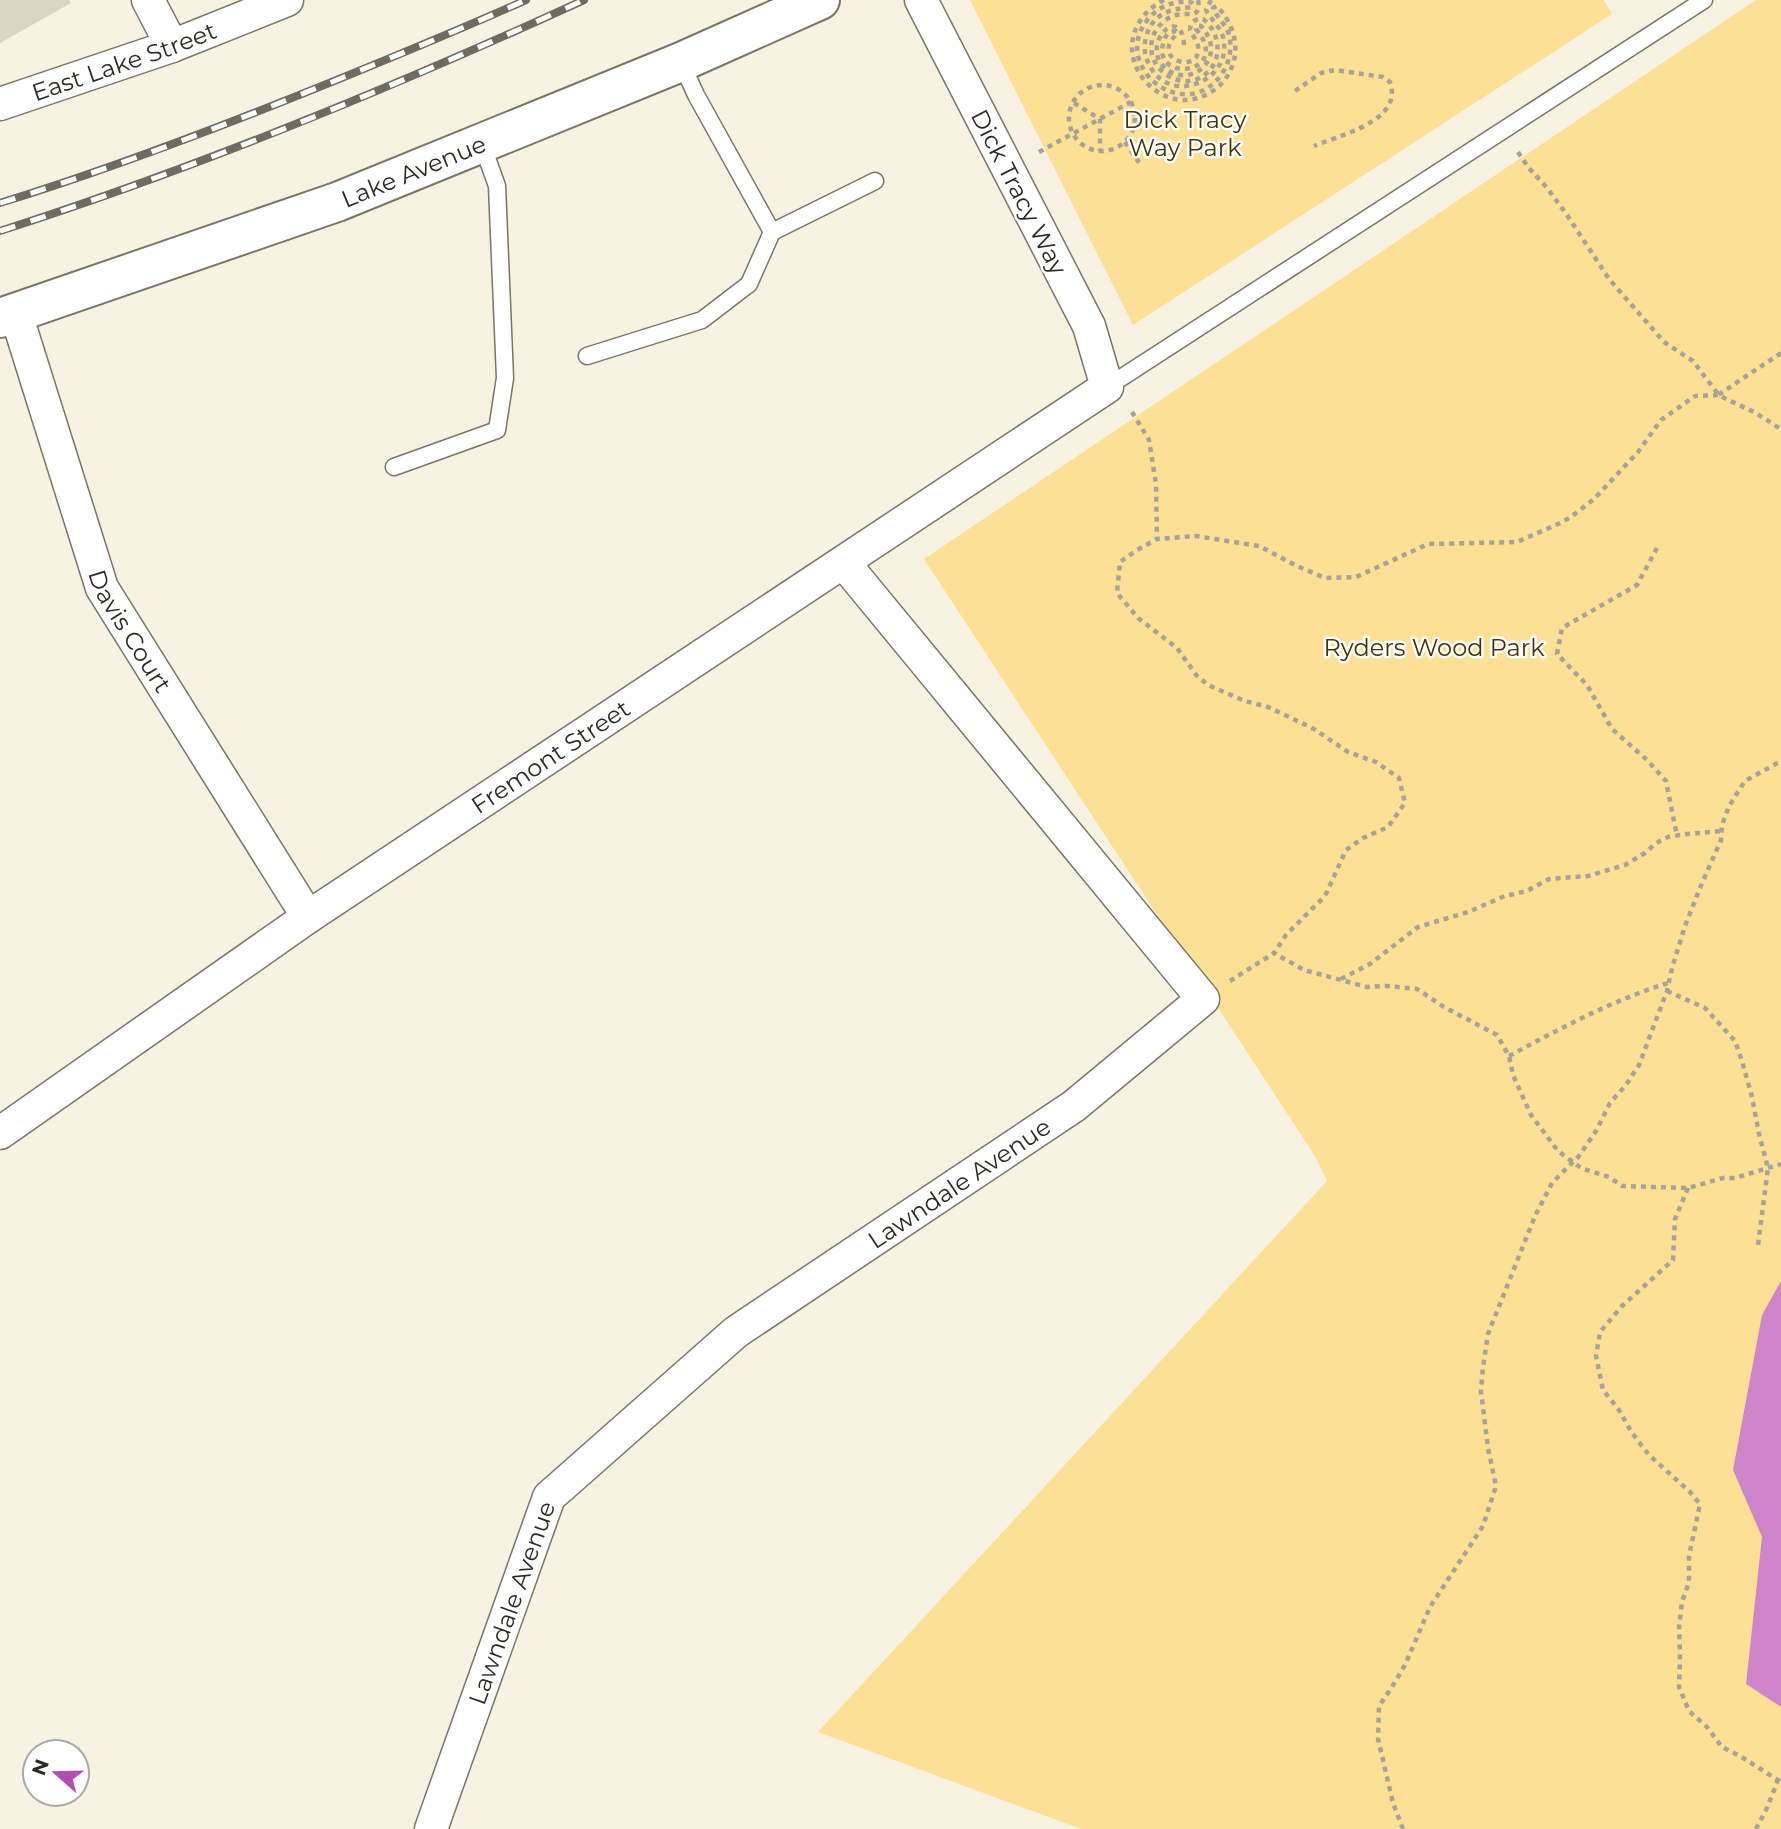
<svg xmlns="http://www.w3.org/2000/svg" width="1781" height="1829" font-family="Montserrat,sans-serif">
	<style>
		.green { fill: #fce095 }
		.water { fill: #cf85ca }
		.building { fill: #dbd5c6 }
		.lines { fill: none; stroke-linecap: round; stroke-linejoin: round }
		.service-casing { stroke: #7b7567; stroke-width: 19 }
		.minor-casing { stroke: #7b7567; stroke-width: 35 }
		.tertiary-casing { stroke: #7b7567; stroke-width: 42 }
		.path { stroke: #a7a397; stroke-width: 4.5; stroke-dasharray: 5 5; stroke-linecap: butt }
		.service { stroke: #fff; stroke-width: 16 }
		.minor { stroke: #fff; stroke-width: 32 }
		.tertiary { stroke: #fff; stroke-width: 38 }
		.rail-casing { stroke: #6e6b61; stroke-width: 8 }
		.rail { stroke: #fff; stroke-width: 5; stroke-dasharray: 16; stroke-linecap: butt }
		.labels { text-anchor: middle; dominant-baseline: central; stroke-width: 5; stroke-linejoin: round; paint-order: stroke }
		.street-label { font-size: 24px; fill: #2b2923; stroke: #fff }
		.park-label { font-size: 24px; fill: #433406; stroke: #fff }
	</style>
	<rect width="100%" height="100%" fill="#f8f2e2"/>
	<g class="green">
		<polygon points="970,0 1604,0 1612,14 1133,325"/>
		<polygon points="1756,0 1781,0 1781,1829 1081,1829 818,1732 1327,1181 1315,1156 924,559"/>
	</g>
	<polygon class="water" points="1781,1281 1781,1707 1746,1684 1762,1537 1733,1470 1762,1315"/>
	<polygon class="building" points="0,0 69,0 71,3 0,43"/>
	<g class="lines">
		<defs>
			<g id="service">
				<polyline points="681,62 696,95 772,232"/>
				<polyline points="587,356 702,320 749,284 772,232 875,181"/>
				<polyline points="1107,387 1704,0"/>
				<polyline points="394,467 497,430 505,378 497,186 482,144"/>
			</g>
			<g id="minor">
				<polyline points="148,0 172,46"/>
				<path id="s1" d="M0,104L172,46L287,0"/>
				<path id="s2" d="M16,314L102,588L308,917"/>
				<path id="s3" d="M0,1133L308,917L1107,387L1089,326L921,0"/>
				<path id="s4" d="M431,1829L549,1497L736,1332L1074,1106L1203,999L844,563"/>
			</g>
			<g id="tertiary">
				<path id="s5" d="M0,318L337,202L681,62L820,0"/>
			</g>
		</defs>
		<use href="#service" class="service-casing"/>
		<use href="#minor" class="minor-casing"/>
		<use href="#tertiary" class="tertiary-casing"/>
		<g class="path">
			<path d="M1164,0C1146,9 1133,25 1132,46C1132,61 1138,75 1149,85C1196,130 1270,65 1217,6L1213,8C1217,18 1226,24 1229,35C1232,48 1230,61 1223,72C1189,127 1108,69 1148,19C1159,6 1175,0 1191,2L1193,4L1192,7C1170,9 1153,13 1146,37C1143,48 1145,58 1151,68C1173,106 1234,79 1223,37C1220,26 1211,20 1206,10L1211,0"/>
			<path d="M1184,45C1182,0 1135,48 1169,71C1188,83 1213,68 1211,46C1210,38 1206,32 1201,26H1197L1196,29C1234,75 1149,84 1164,41C1166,34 1169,32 1176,31L1177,34C1148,61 1203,75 1198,46C1197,40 1192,35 1190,30C1190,23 1195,18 1203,19C1219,31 1223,56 1209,71C1186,95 1145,72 1152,40C1155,26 1168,15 1182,14C1183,14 1193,14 1193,14C1200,12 1199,5 1198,0"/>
			<circle cx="1102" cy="118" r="33"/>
			<path d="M1295,91L1321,73L1335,70L1383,77L1390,82C1391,86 1392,90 1392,94C1390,124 1338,136 1314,146"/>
			<polyline points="1074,103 1100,119 1100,151"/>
			<polyline points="1125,142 1140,164"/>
			<polyline points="1039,152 1131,102"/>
			<polyline points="1518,152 1528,167 1548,189 1567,215 1609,279 1664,342 1693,361 1718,394"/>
			<polyline points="1781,353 1718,395 1754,412 1781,429"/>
			<polyline points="1718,395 1695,396 1661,420 1638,452 1594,499 1571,517 1558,524 1517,542 1428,544 1356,577 1325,578 1297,566 1259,546 1196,536 1157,539 1137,550 1120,562 1117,593 1138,618 1177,648 1197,676 1208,685 1245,701 1268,707 1287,716 1314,729 1348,752 1376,762 1399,778 1405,803 1388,827 1363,838 1346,850 1325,896 1286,935 1274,953 1304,970 1367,987 1387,986 1417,989 1444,1007 1497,1035 1509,1056 1513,1075 1531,1115 1558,1151 1581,1168 1609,1177 1622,1186 1688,1188 1723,1178 1735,1178 1781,1164"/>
			<polyline points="1132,412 1149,440 1156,484 1157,539"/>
			<polyline points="1657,548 1637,585 1562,628 1557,654 1587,685 1612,729 1647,760 1666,781 1677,836"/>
			<polyline points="1341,979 1370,964 1418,927 1468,912 1505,896 1527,891 1549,879 1588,876 1625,865 1645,853 1656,843 1668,837 1687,834 1722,831"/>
			<polyline points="1230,981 1274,953"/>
			<polyline points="1667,991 1705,1008 1735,1041 1742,1061 1752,1097 1759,1134 1768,1168 1758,1245"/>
			<path d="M1509,1056C1561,1028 1611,1001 1668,983"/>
			<polyline points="1688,1188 1675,1219 1673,1260 1622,1306 1600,1332 1596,1356 1603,1390 1619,1410 1632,1433 1649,1455 1690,1492 1700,1504 1689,1556 1689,1582 1682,1602 1679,1627 1680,1654 1679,1687 1689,1711 1707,1727 1722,1747 1740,1756 1781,1782"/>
			<polyline points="1403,1829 1393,1803 1378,1739 1379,1706 1392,1687 1405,1665 1430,1607 1483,1526 1496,1486 1488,1448 1481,1391 1483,1367 1488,1334 1535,1216 1552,1183 1579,1156 1596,1131 1610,1103 1626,1085 1639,1065 1667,991 1672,968 1685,926 1700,888 1721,840 1722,825 1729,806 1745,781 1781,761"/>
			<polyline points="1756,1829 1767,1808 1778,1780"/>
		</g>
		<use href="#service" class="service"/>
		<use href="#minor" class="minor"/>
		<use href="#tertiary" class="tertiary"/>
		<defs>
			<g id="rail">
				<path d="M0,203C117,167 231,123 344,77C405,52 466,27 526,0"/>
				<path d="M0,231C200,167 394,87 584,0"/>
			</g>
		</defs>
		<use href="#rail" class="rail-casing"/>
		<use href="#rail" class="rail"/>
	</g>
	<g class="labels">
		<g class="street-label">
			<text stroke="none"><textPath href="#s1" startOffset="131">East Lake Street</textPath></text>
			<text stroke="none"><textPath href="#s5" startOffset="439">Lake Avenue</textPath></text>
			<text transform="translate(1019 192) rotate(63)">Dick Tracy Way</text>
			<text stroke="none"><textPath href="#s2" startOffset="338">Davis Court</textPath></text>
			<text stroke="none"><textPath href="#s3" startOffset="667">Fremont Street</textPath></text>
			<text stroke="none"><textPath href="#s4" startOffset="870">Lawndale Avenue</textPath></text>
			<text stroke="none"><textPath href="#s4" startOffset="240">Lawndale Avenue</textPath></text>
		</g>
		<g class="park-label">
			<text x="1185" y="119">Dick Tracy<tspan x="1185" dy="28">Way Park</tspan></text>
			<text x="1434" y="647">Ryders Wood Park</text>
		</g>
	</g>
	<g transform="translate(56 1773) rotate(290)"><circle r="33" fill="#ffffff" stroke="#aaa9a7" stroke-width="2"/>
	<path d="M0-5L12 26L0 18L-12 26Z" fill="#b44db0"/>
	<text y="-10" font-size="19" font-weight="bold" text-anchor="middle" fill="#2b2923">N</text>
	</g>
</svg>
